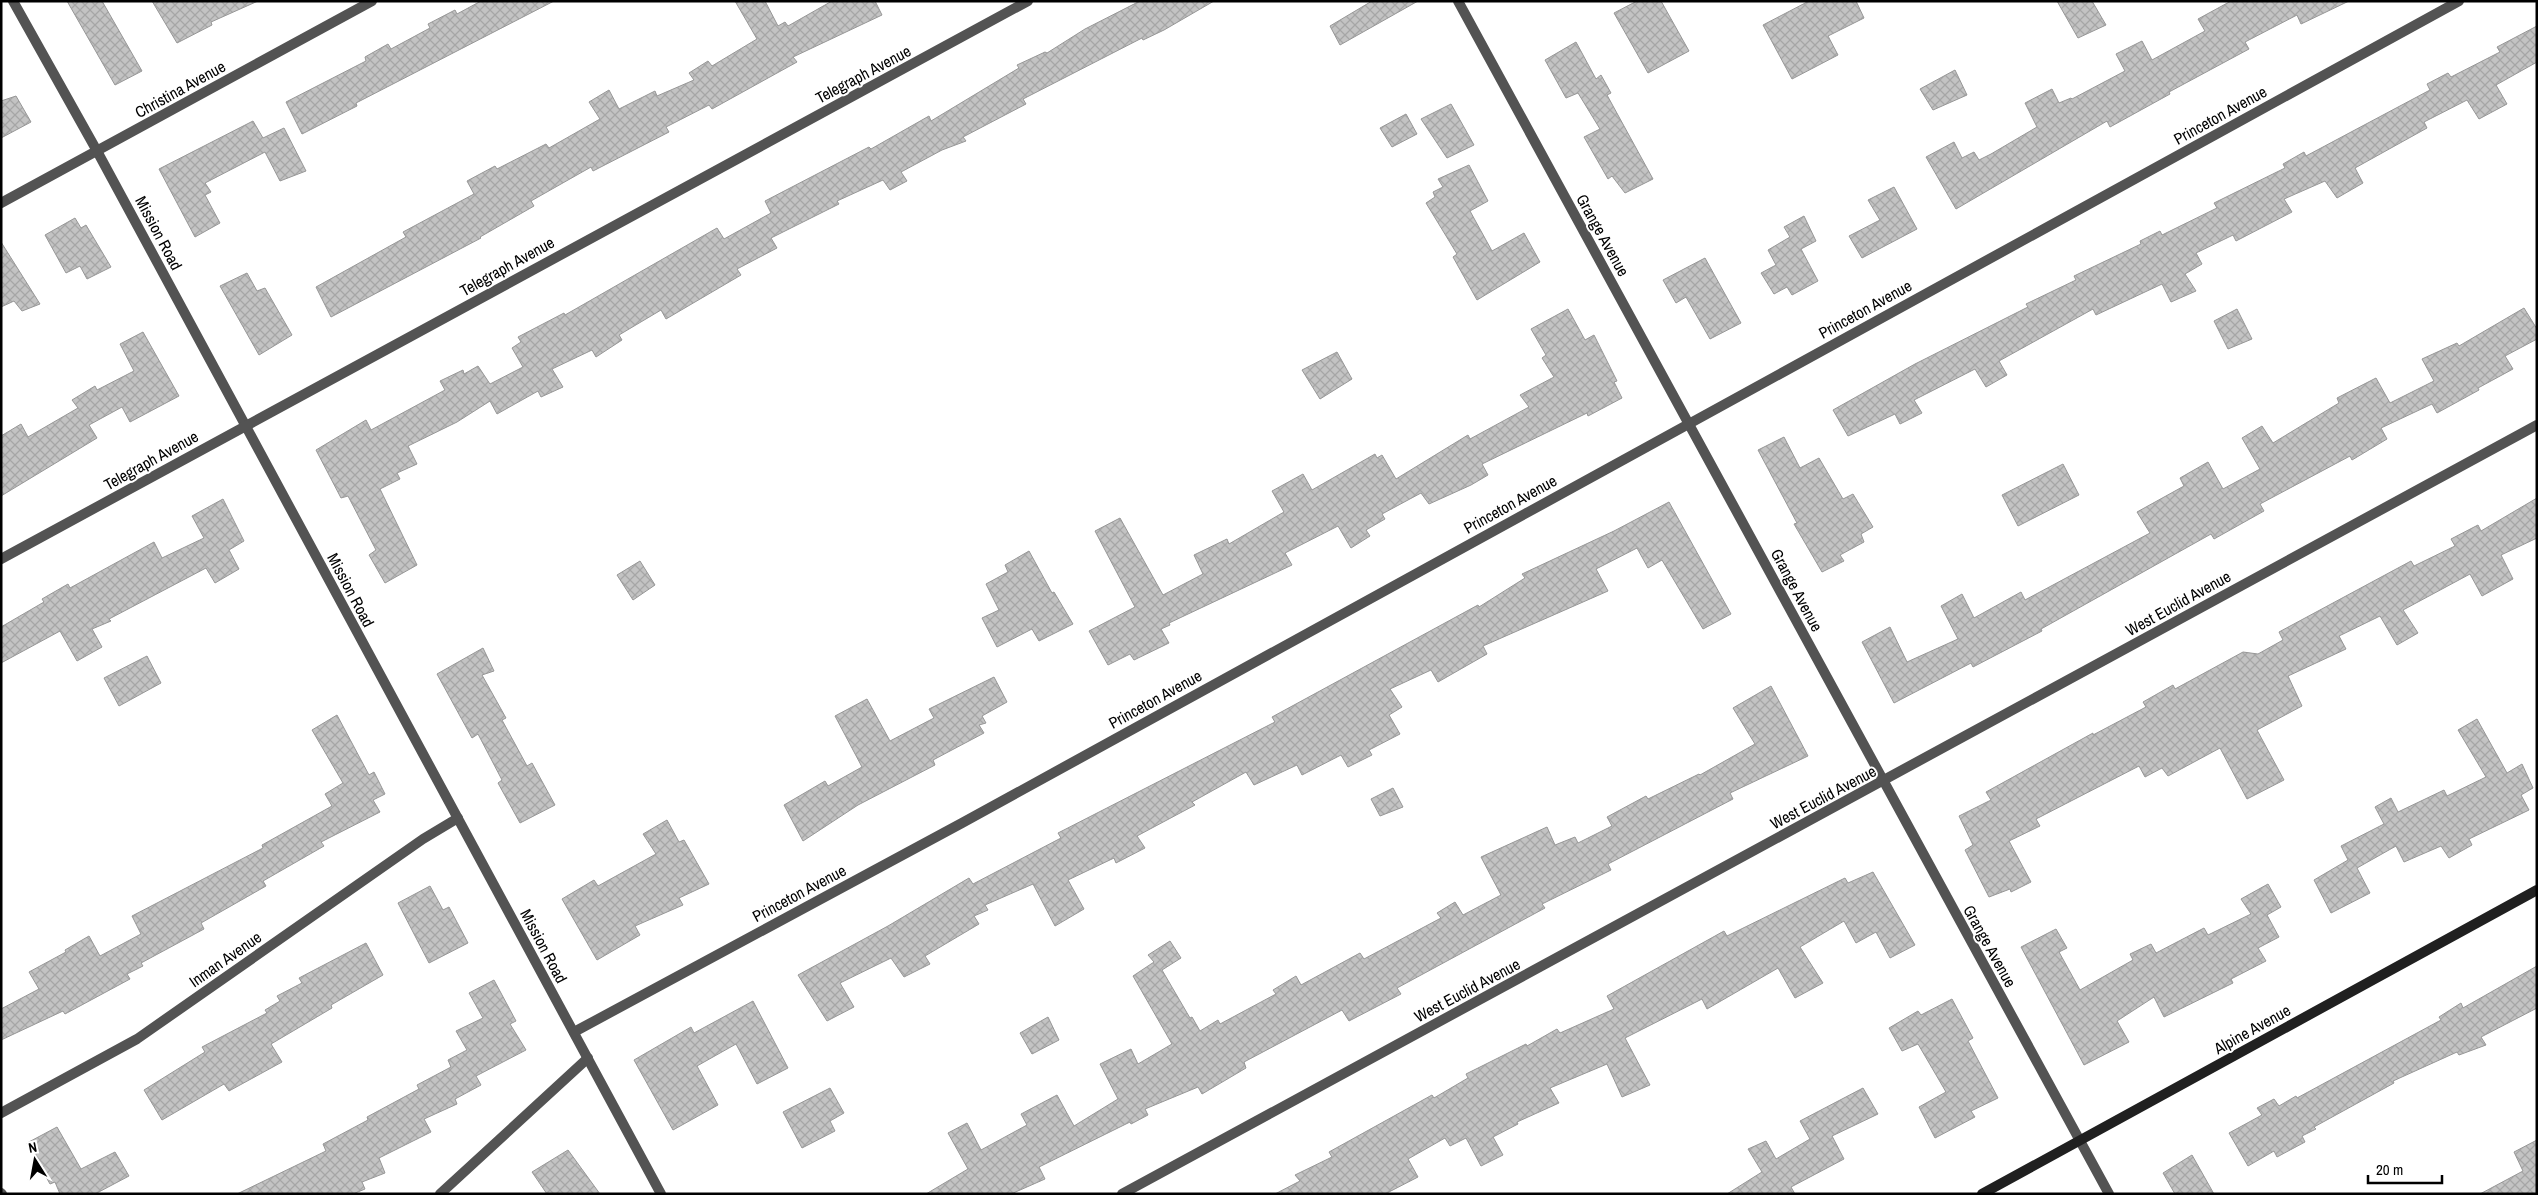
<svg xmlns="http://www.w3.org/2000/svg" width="2538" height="1195" font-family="'Archivo Narrow',sans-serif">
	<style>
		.building { fill: url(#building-cross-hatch); stroke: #979797 }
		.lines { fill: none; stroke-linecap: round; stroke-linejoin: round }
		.street { stroke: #535353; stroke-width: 10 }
		.secondary { stroke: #202020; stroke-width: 10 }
		.labels { text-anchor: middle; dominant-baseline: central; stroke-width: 4; stroke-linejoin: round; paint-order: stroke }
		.street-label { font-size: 16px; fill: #000; stroke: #fff }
	</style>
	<defs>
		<pattern id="building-cross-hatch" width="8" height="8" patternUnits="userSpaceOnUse" patternTransform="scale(1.25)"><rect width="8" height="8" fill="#c3c3c3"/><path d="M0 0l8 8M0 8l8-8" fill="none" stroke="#a6a6a6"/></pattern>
	</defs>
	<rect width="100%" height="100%" fill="#fff"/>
	<g class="building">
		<polygon points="67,1 102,1 142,71 115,85"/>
		<polygon points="152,1 258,1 211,22 212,25 177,43"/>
		<polygon points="481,1 554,1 356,103 357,106 302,134 286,102 366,61 365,57 388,44 391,49 430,28 428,24 455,10 457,14"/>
		<polygon points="735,1 765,1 778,26 785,22 788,26 832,1 875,1 882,15 793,57 797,62 712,109 709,105 666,127 669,132 593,171 591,167 531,201 534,206 480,237 481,238 331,317 316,287 406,237 403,232 474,194 467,181 495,166 497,169 546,144 549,148 600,119 589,102 609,90 619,109 655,91 657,96 694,80 689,73 708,61 712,66 757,39"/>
		<polygon points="1140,1 1214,1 1164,30 1143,40 1142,38 1023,99 1026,104 963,137 966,141 942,150 901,172 907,181 890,190 883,180 837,201 839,204 771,238 777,248 737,269 741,275 666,319 661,310 619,335 622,340 596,357 592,350 552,369 563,387 541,397 538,391 497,414 490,401 457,422 408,446 417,464 397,473 400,479 380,489 417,565 385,583 369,555 376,550 348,496 341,498 316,450 366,420 371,430 445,390 440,381 463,370 464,374 478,366 490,384 523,367 512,348 521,342 518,337 564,313 565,315 717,228 724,239 771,213 765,201 869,147 871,149 929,116 931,121 1019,68 1017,65 1045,52 1047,53 1085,29"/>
		<polygon points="1372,1 1418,1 1340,45 1330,26"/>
		<polygon points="1637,1 1661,1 1689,51 1648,73 1614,13"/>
		<polygon points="1809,1 1856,1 1864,18 1828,36 1838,55 1792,79 1763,25"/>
		<polygon points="2057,1 2092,1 2106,25 2078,38"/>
		<polygon points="2231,1 2349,1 2301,24 2297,15 2245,42 2249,49 2169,92 2170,94 2110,127 2107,121 1956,209 1926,157 1954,142 1962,158 1974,152 1979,160 1991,154 2037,127 2025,103 2052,89 2059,103 2071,98 2072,99 2125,71 2116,54 2142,41 2152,60 2205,31 2198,19"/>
		<polygon points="2537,26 2537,62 2496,85 2507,104 2479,119 2467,100 2424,122 2427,128 2355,168 2363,183 2337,198 2325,181 2284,199 2292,212 2236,241 2233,235 2196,253 2202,264 2185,274 2196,291 2171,302 2162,284 2096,315 2093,309 1999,361 2007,375 1986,387 1975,369 1914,400 1922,413 1900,424 1895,414 1848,436 1833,410 1915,364 2028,307 2026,304 2076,280 2074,276 2141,244 2140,241 2160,231 2162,235 2217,208 2214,203 2285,168 2283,164 2304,152 2306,156 2430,90 2427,84 2448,73 2451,77 2500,52 2497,47"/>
		<polygon points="1576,42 1596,79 1601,75 1611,93 1607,95 1653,179 1625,193 1612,176 1608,179 1584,137 1600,129 1578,93 1566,98 1545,60"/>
		<polygon points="1955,70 1967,95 1933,110 1920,89"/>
		<polygon points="16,96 31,122 1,138 1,101"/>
		<polygon points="1451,104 1474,145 1447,158 1421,119"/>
		<polygon points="1406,114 1417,134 1392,147 1380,128"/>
		<polygon points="253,121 263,138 284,128 306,171 280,181 265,152 205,183 211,192 205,195 220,223 195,237 159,169"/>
		<polygon points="1469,165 1488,201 1470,211 1492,251 1524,233 1540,262 1477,300 1453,257 1457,254 1426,203 1435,197 1433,192 1443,187 1438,179"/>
		<polygon points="1894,187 1917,229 1862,258 1849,236 1880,220 1868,200"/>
		<polygon points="1804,216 1816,241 1801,249 1818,281 1792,295 1787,287 1774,294 1761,273 1776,265 1768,250 1790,237 1784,227"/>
		<polygon points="75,218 81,228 86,225 111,267 87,279 80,266 66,273 45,235"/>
		<polygon points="1,242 40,304 22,311 14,301 1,307"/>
		<polygon points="1705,258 1741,323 1710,339 1686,297 1676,303 1663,280"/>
		<polygon points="247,273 257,291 265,288 292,335 259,355 220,286"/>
		<polygon points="2524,308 2537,329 2537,339 2505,356 2513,369 2478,388 2479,390 2437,413 2432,404 2381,428 2387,439 2352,460 2350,456 2260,504 2264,511 2214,539 2211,534 2041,629 2042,631 1973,667 1971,663 1894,703 1862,642 1890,627 1907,662 1958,639 1941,606 1962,594 1974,618 2021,592 2025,600 2150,533 2137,512 2184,486 2180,478 2208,462 2223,489 2260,469 2242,438 2262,426 2273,443 2339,403 2337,398 2376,378 2390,403 2434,381 2422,359 2457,343 2459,346"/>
		<polygon points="1568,309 1585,340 1594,335 1617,381 1614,382 1622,398 1588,416 1587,413 1482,464 1488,475 1471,485 1429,504 1421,493 1382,514 1385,519 1366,530 1370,536 1351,548 1338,526 1285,553 1292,565 1169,623 1170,625 1161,629 1169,643 1134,660 1130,654 1108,665 1089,631 1135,607 1095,531 1120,518 1163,595 1203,574 1194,555 1227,539 1229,544 1284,512 1272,491 1303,474 1312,490 1375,454 1377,458 1382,455 1396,479 1468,435 1470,439 1529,407 1520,395 1554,377 1542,358 1546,355 1531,329"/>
		<polygon points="2237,309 2252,339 2228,349 2214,321"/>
		<polygon points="143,332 179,396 130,422 122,407 89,425 97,438 1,496 1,436 21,424 28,437 78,408 72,400 95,386 97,390 134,371 120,344"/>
		<polygon points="1337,352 1352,379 1320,399 1302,370"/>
		<polygon points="1784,437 1800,468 1819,458 1843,499 1853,494 1873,527 1861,534 1864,542 1840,555 1844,561 1822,572 1794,524 1797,523 1758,450"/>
		<polygon points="2063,464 2079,495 2018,526 2002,495"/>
		<polygon points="2537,498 2537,538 2501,555 2513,579 2482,596 2470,574 2403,610 2418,633 2397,645 2380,616 2339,636 2346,649 2288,676 2302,706 2257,730 2284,780 2247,799 2220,748 2168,776 2162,768 2145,777 2139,766 2036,819 2040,826 2009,841 2031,882 2011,892 2010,889 1989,897 1965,850 1973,845 1959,816 1991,800 1986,792 2093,733 2093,735 2146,707 2143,702 2173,685 2175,689 2243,652 2258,654 2283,640 2279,632 2411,561 2414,566 2455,546 2451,539 2478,525 2481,531"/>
		<polygon points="223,499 244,541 229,550 239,569 215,583 206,568 109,619 111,621 92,629 102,647 77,661 60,631 1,663 1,627 44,602 42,599 68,584 70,588 154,542 162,558 204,538 192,516"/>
		<polygon points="1669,502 1731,614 1703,629 1662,560 1648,568 1637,548 1596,569 1608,591 1483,646 1487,654 1438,682 1431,670 1390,689 1402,707 1389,715 1400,734 1369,750 1372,755 1348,767 1341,755 1302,775 1297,765 1254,785 1246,772 1192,802 1195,805 1137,836 1145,848 1116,863 1114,858 1068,880 1084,909 1055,926 1033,884 985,905 988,910 974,916 979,924 925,956 930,964 904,977 891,958 840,983 854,1007 827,1021 798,975 888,926 969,878 973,884 1061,838 1058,833 1275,722 1272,717 1478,605 1479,607 1525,578 1522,574 1614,531"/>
		<polygon points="1029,551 1052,593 1054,592 1073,624 1039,641 1032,629 997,647 982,618 999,610 986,584 1008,572 1005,565"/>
		<polygon points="640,561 655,585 633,600 617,575"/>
		<polygon points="483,648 494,671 482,675 506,718 502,720 527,766 532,763 555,805 520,823 498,783 502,780 478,734 472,738 437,674"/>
		<polygon points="147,656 161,683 119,706 104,678"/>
		<polygon points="994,677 1007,702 982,716 986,723 979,725 984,733 933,760 935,765 858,805 803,841 784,805 825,781 828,786 862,767 835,716 867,699 890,741 934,718 929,709"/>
		<polygon points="1771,686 1808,756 1730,793 1733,799 1608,864 1611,870 1542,904 1545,908 1397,988 1401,994 1349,1021 1342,1010 1244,1062 1246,1068 1202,1094 1198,1087 1145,1109 1148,1115 1131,1124 1130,1122 1039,1167 1045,1179 1011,1194 926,1194 968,1169 948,1133 967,1123 981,1150 1027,1125 1021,1114 1057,1095 1074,1126 1118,1099 1100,1064 1131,1049 1138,1064 1172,1044 1133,976 1154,962 1148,955 1170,941 1181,958 1162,970 1190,1018 1192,1017 1200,1031 1218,1020 1220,1024 1276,994 1273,990 1296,976 1301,985 1360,953 1364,959 1441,918 1437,913 1455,902 1463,915 1501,895 1481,857 1547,827 1555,845 1575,837 1578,843 1612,826 1607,817 1646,796 1648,799 1699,774 1700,775 1755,744 1733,708"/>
		<polygon points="337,715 369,775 374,772 385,794 373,800 380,812 321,842 324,846 263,881 266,886 201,923 204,929 141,963 143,966 127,974 130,979 65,1014 63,1011 1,1040 1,1009 39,989 29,972 66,952 65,950 89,936 100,956 141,934 132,916 263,848 262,845 332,806 325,794 343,783 312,730"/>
		<polygon points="2477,719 2507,773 2522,764 2533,788 2521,795 2529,810 2469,839 2472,845 2449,858 2441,846 2404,862 2396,846 2357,868 2370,893 2331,913 2314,880 2348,860 2341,846 2384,824 2375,807 2391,798 2398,812 2444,790 2447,796 2486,777 2458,730"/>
		<polygon points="1393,788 1403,807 1380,816 1371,799"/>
		<polygon points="667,820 679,842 684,840 709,884 679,898 683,905 635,926 640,935 597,960 562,899 594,880 598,886 656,854 643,834"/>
		<polygon points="1873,872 1915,945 1890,958 1876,932 1856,943 1844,921 1800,947 1823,983 1795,998 1778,968 1707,1009 1702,999 1625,1038 1650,1085 1622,1097 1607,1064 1550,1088 1559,1103 1517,1122 1518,1124 1493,1137 1503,1155 1481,1166 1466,1138 1450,1146 1445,1138 1408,1159 1418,1177 1385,1194 1275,1194 1300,1181 1295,1175 1332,1157 1329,1152 1432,1095 1434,1098 1468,1078 1466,1074 1526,1044 1527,1046 1557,1029 1560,1033 1614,1009 1607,996 1724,931 1727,936 1845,878 1848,883"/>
		<polygon points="2268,884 2281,907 2267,915 2279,937 2258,948 2266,961 2231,979 2233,983 2164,1017 2154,997 2117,1021 2129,1042 2084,1065 2021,947 2056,929 2067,948 2059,952 2080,990 2133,960 2130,954 2151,944 2156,953 2204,928 2208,935 2251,914 2241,899"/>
		<polygon points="430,886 443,910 449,907 468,943 429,963 398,903"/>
		<polygon points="366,943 383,975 331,1005 332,1008 271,1044 282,1062 229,1091 224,1084 162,1120 144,1090 205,1052 202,1047 267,1013 265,1010 280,1001 277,996 302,983 299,978"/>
		<polygon points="2537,966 2537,1008 2481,1037 2486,1045 2459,1055 2457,1052 2393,1081 2394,1083 2314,1127 2316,1129 2302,1136 2305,1142 2277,1157 2274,1151 2248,1166 2229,1133 2262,1115 2257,1108 2274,1099 2279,1106 2296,1096 2297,1098 2441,1020 2439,1017 2461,1003 2463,1008"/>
		<polygon points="494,980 516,1021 510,1024 526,1050 476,1076 481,1085 455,1099 457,1104 424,1119 431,1132 379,1158 385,1173 362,1182 365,1189 353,1194 237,1194 326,1151 323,1144 368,1120 367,1117 419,1089 417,1085 451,1067 448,1060 467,1050 456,1031 483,1018 469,993"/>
		<polygon points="1952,999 1973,1038 1968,1041 1998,1098 1971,1111 1975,1117 1935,1138 1919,1107 1946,1092 1918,1044 1902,1051 1889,1028 1918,1011 1921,1015"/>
		<polygon points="753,1001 788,1068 757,1084 736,1044 697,1066 718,1105 673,1130 634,1060 691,1027 694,1033"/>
		<polygon points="1048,1017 1059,1040 1032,1054 1020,1033"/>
		<polygon points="830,1088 844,1113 830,1121 835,1131 802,1148 783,1112"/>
		<polygon points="1863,1088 1878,1114 1832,1136 1844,1159 1791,1187 1795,1194 1727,1194 1762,1172 1748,1149 1766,1141 1776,1159 1810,1139 1800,1121"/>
		<polygon points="57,1127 81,1169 115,1152 129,1176 95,1194 60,1194 55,1182 50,1184 27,1143"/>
		<polygon points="2537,1140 2537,1194 2480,1194 2523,1171 2514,1152"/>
		<polygon points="568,1150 600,1194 547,1194 532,1172"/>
		<polygon points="2192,1155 2214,1194 2175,1194 2163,1173"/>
	</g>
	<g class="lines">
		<g class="street">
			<polyline points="13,1 97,151 661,1194"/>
			<polyline points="1458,1 2109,1194"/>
			<polyline points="1,203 372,1"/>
			<polyline points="1,559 1028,1"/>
			<polyline points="574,1032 962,823 2459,1"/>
			<polyline points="1,1113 137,1039 423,839 458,818"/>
			<polyline points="1,1193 2,1194"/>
			<polyline points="440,1194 588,1058"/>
			<polyline points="1122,1194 2537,425"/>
		</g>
		<polyline class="secondary" points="1982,1194 2537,890"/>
	</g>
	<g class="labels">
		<g class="street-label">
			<text transform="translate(863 74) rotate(-28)">Telegraph Avenue</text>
			<text transform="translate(180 89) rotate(-29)">Christina Avenue</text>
			<text transform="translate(2220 115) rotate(-29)">Princeton Avenue</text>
			<text transform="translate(159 233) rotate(62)">Mission Road</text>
			<text transform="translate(1603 235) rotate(61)">Grange Avenue</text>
			<text transform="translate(507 266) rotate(-29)">Telegraph Avenue</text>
			<text transform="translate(1865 309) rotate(-29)">Princeton Avenue</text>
			<text transform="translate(151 460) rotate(-29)">Telegraph Avenue</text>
			<text transform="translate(1510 504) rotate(-29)">Princeton Avenue</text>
			<text transform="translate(351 590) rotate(62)">Mission Road</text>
			<text transform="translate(1797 590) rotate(62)">Grange Avenue</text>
			<text transform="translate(2178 603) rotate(-29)">West Euclid Avenue</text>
			<text transform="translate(1155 699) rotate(-29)">Princeton Avenue</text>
			<text transform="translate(1823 797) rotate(-28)">West Euclid Avenue</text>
			<text transform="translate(799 893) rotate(-28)">Princeton Avenue</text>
			<text transform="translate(544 946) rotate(62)">Mission Road</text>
			<text transform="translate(1990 946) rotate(61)">Grange Avenue</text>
			<text transform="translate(225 959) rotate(-35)">Inman Avenue</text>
			<text transform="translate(1467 990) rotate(-28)">West Euclid Avenue</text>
			<text transform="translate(2252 1029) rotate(-29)">Alpine Avenue</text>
		</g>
	</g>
	<rect width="2538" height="1195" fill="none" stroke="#000000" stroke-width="5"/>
	<g transform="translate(35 1160) rotate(349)" stroke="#ffffff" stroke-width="4" paint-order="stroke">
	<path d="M0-4L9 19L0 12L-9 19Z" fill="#000000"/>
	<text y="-8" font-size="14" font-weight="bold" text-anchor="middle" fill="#000000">N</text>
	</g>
	<path d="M2368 1175v8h74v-8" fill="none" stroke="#000000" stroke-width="2.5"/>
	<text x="2376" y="1175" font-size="15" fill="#000000" stroke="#ffffff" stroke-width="4" paint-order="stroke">20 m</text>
</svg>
